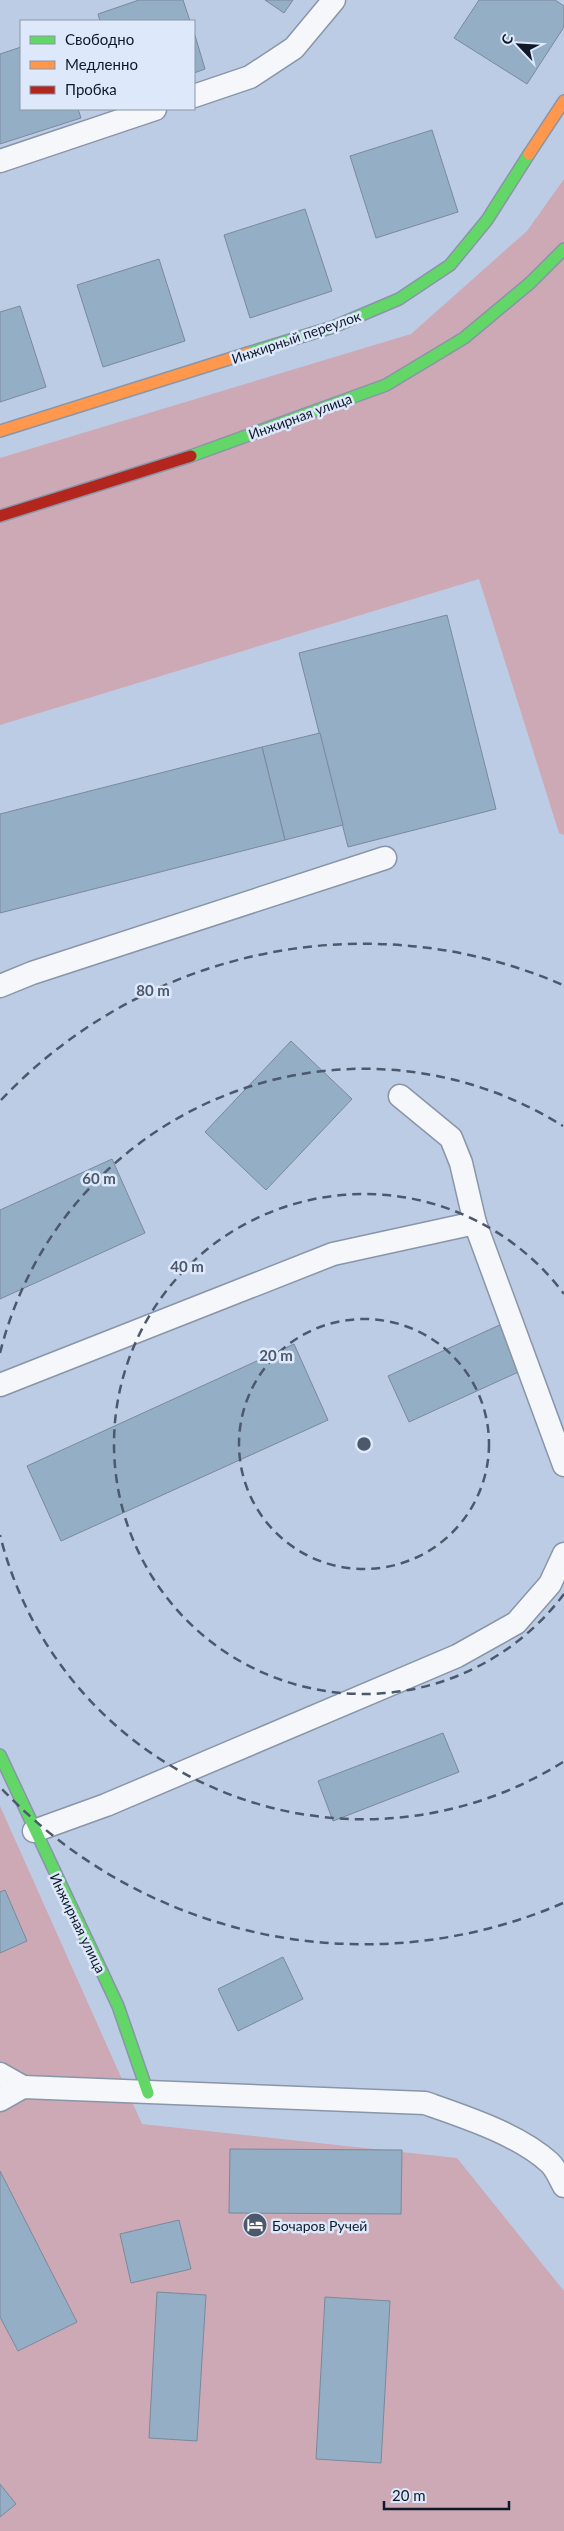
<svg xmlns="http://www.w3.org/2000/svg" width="564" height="2531" font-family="Lato,sans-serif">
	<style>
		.green { fill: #cca9b4 }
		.building { fill: #94aec5; stroke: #7a899b }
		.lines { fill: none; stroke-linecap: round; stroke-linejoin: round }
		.lane-casing { stroke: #8995a8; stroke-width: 25 }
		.fast-casing { stroke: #8995a8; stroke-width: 14 }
		.slow-casing { stroke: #8995a8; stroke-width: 14 }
		.jam-casing { stroke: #8995a8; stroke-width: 14 }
		.lane { stroke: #f5f7fb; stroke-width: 22 }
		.fast { stroke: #63d668; stroke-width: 11 }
		.slow { stroke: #ff974d; stroke-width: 11 }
		.jam { stroke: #b3261e; stroke-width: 11 }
		.ring { fill: none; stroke: #4c586b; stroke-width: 2.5; stroke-dasharray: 9 6 }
		.labels { text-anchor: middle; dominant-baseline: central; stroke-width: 5; stroke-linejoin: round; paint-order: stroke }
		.street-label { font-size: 14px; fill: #0f1929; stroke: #dde8fb }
		.poi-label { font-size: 14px; fill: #0f1929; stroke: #dde8fb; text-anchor: start }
		.centre { fill: #4c586b; stroke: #dde8fb; stroke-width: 2.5 }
		.ring-label { font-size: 15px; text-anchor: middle; font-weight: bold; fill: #4c586b; stroke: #dde8fb; stroke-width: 5; stroke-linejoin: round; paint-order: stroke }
	</style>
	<rect width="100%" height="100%" fill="#bdcce5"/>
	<g class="green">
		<polygon points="564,179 564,835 559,833 479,579 0,725 0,458 411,334 527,231"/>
		<polygon points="0,1806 142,2124 457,2158 564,2291 564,2531 0,2531"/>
	</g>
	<g class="building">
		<polygon points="139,0 183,0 190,21 100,21 98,14"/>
		<polygon points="265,0 293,0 284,13"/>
		<polygon points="479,0 555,0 564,6 564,27 527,84 454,38"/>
		<polygon points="194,32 205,69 194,73"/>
		<polygon points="21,47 21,109 78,109 81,118 0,144 0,54"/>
		<polygon points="432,130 458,212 376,238 350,156"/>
		<polygon points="305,209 332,291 250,318 224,235"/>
		<polygon points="159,259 185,341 103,367 77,285"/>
		<polygon points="20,306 46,387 0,402 0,312"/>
		<polygon points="447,615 496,809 348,847 299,653"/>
		<polygon points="320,733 343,825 285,840 262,747"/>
		<polygon points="262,747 285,840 0,913 0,814"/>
		<polygon points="291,1041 352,1099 266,1190 205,1132"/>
		<polygon points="112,1159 145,1233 0,1299 0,1210"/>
		<polygon points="504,1323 525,1369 409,1422 388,1376"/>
		<polygon points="294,1344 328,1420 61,1541 27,1466"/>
		<polygon points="443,1733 459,1772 333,1821 318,1781"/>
		<polygon points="5,1890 27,1941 0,1953 0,1892"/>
		<polygon points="283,1957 303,1999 238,2031 218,1989"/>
		<polygon points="230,2149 402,2150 401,2214 229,2213"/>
		<polygon points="0,2171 77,2322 18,2351 0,2317"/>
		<polygon points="179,2220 191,2269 131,2283 120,2234"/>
		<polygon points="157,2292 206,2295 197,2441 149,2438"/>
		<polygon points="325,2297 390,2301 381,2463 316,2459"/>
		<polygon points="0,2484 16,2504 0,2517"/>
	</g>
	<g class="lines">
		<defs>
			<g id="lane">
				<polyline points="194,96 250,77 294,48 334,0"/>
				<polyline points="0,161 155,109"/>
				<polyline points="0,986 32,973 385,858"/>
				<polyline points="400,1096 451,1138 461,1163 475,1223 564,1465"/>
				<polyline points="0,1385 333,1254 475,1223"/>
				<polyline points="34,1831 106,1805 457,1656 516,1623 550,1584 564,1554"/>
				<polyline points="0,2074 23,2087"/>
				<path d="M0,2100L23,2087L425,2103C465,2117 518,2134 550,2163C556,2169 560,2179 564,2186"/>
			</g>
			<g id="fast">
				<polyline points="248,353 333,327 399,299 450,265 487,220 529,154"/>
				<polyline points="191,456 386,385 464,338 530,283 564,249"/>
				<polyline points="0,1755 118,2006 148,2093"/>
			</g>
			<g id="slow">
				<polyline points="529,154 564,101"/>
				<polyline points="0,431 248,353"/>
			</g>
			<polyline id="jam" points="0,516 191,456"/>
		</defs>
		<use href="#lane" class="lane-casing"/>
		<use href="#fast" class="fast-casing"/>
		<use href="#slow" class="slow-casing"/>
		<use href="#jam" class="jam-casing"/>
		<use href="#lane" class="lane"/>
		<use href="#fast" class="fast"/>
		<use href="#slow" class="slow"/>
		<use href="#jam" class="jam"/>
	</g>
	<g class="ring">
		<circle cx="364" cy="1444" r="125"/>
		<path d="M564 1594A250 250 0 1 1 564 1294"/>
		<path d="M563 1762A375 375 0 0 1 0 1535M0 1353A375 375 0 0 1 563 1126"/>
		<path d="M563 1903A500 500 0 0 1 1 1788M1 1100A500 500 0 0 1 563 985"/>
	</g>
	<defs>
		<symbol id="hotel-disc" viewBox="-11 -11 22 22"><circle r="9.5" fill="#4c586b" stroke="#dde8fb"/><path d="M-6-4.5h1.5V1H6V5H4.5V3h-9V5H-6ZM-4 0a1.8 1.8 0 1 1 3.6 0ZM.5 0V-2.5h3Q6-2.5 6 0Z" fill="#fff"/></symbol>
	</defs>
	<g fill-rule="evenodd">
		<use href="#hotel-disc" x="241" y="2211" width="28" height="28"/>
	</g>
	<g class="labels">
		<g class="street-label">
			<text transform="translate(296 337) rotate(-19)">Инжирный переулок</text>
			<text transform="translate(300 416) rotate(-20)">Инжирная улица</text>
			<text transform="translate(78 1923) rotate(64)">Инжирная улица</text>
		</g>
		<g class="poi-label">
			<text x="272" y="2225">Бочаров Ручей</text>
		</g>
	</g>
	<circle cx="364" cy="1444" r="8" class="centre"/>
	<g class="ring-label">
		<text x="153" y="996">80 m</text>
		<text x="99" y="1184">60 m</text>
		<text x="187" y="1272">40 m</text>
		<text x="276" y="1361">20 m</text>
	</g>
	<rect x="20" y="20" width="175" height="90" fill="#dde8fb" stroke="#8b95a7"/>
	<rect x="30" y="36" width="25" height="8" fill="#63d668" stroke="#8b95a7"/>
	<text x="65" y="45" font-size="15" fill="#0f1929">Свободно</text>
	<rect x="30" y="61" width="25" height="8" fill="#ff974d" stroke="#8b95a7"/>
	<text x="65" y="70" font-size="15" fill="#0f1929">Медленно</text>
	<rect x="30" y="86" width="25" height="8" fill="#b3261e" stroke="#8b95a7"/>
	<text x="65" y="95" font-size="15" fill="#0f1929">Пробка</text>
	<g transform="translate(519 45) rotate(295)" stroke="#dde8fb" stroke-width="4" paint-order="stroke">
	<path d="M0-4L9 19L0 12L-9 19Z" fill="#0f1929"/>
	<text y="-8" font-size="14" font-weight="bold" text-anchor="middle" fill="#0f1929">С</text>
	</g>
	<path d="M384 2501v8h125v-8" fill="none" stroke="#0f1929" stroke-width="2.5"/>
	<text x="392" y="2501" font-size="15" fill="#0f1929" stroke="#dde8fb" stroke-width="4" paint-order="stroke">20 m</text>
</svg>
